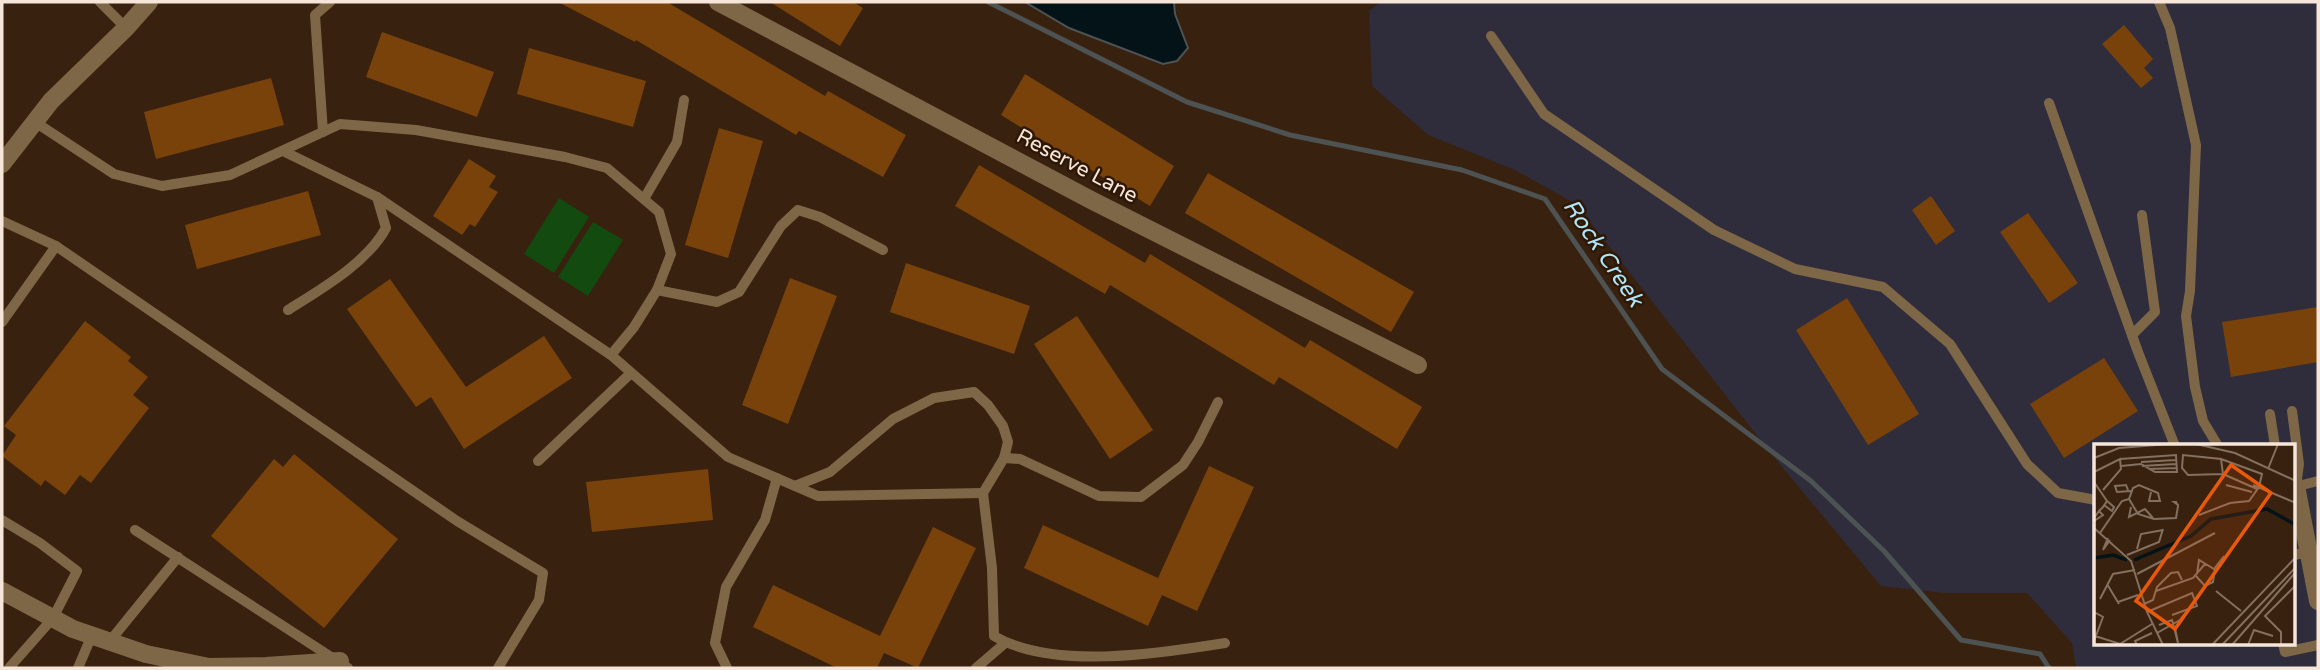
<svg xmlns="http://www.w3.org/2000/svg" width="2320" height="670" font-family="'Varela Round',sans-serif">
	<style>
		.industrial { fill: #2f2c3c; fill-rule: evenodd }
		.green { fill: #134a0f }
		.water { fill: #041318; stroke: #4d5252; stroke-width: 2 }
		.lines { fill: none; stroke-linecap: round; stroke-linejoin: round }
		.stream { stroke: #4d5252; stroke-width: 5 }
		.building { fill: #7a420b }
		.service { stroke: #7e6747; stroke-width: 10 }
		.minor { stroke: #7e6747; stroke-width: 18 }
		.tertiary { stroke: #7e6747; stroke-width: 18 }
		.labels { text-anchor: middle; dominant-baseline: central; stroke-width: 5; stroke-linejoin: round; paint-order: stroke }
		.street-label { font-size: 21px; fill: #f6e6da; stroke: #2e1705 }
		.water-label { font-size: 23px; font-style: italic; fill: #afe5f8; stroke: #2e1705 }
		.inset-river { fill: none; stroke: #041318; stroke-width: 3.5 }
		.inset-road { fill: none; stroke: #847060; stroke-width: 2 }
		.view { fill: #e8590c; fill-opacity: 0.15; stroke: #e8590c; stroke-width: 3.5 }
		.inset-edge { fill: none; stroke: #f6e6da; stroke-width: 3.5 }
	</style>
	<rect width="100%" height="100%" fill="#38210e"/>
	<path class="industrial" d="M1380,2H2318V668H2076L2072,643L2027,593H1944L1881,586L1773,456L1576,204L1515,170L1428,135L1372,86L1369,11ZM2096,446H2294V644H2096Z"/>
	<g class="green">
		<polygon points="559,198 589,217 554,273 524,254"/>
		<polygon points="593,222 623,240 588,296 558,277"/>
	</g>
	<polygon class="water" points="1025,2 1174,2 1175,14 1188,48 1177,61 1163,64 1069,28"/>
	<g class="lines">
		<polyline class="stream" points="988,2 1187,102 1290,135 1462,170 1545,199 1662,369 1811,481 1884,551 1961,640 2040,654 2049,668"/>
	</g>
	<g class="building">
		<polygon points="558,2 667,2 825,96 828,91 906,135 883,177 799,131 796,135 636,40 635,42"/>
		<polygon points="770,2 853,2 863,8 840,46"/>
		<polygon points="2124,25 2153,59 2144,68 2153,78 2141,88 2102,44"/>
		<polygon points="382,32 494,72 477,117 366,77"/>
		<polygon points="529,48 646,81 633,127 517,94"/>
		<polygon points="1025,74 1174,166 1150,206 1001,115"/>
		<polygon points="271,78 284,125 156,159 144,112"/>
		<polygon points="719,128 763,141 728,258 685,245"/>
		<polygon points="469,159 496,176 489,187 498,192 475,227 470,224 462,235 433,216"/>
		<polygon points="979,165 1145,263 1150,254 1305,348 1310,340 1422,407 1397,449 1279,377 1274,385 1110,285 1105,294 955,206"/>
		<polygon points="1208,173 1414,292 1391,332 1185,213"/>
		<polygon points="308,191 321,235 197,269 185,225"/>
		<polygon points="1931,196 1955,231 1936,245 1912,210"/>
		<polygon points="2028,213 2078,283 2049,303 2000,232"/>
		<polygon points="906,263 1030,306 1014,354 890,312"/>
		<polygon points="790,278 837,296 788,424 742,405"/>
		<polygon points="390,279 466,387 544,336 572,378 464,449 431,397 416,407 347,309"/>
		<polygon points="1847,298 1919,414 1868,445 1796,330"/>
		<polygon points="2318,307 2318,362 2231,377 2222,322"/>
		<polygon points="1077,316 1153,430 1110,459 1034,344"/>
		<polygon points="85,321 131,357 128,361 148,377 133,395 149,408 91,483 80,475 65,495 45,480 41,486 2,456 16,435 4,426"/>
		<polygon points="2104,358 2138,411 2064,458 2030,404"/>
		<polygon points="294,454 398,539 324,628 211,536 274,459 283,467"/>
		<polygon points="1209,466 1254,487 1197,611 1162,595 1148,626 1024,568 1043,525 1158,578"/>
		<polygon points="708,469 713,520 592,532 586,482"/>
		<polygon points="933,527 976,548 918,668 884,653 877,668 837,668 753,627 773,585 880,636"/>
	</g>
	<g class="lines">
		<g class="service">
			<polyline points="100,2 126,28"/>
			<polyline points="2159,2 2170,28 2196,145 2190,291 2186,316 2195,387 2203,421 2218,446"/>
			<polyline points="1491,36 1544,114 1714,230 1795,269 1883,287 1950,344 2027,464 2058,493 2096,500"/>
			<polyline points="2049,103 2138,352 2175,446"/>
			<polyline points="35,122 114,174 162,186 230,175 340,124 416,130 565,157 607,168 659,212 671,254 657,290 634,327 611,355"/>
			<polyline points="323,132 315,15 330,2"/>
			<polyline points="283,151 377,197 611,355 728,457 818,496 983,493"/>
			<polyline points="644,199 677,142 684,100"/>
			<polyline points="2,221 56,246 457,521 543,573 539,600 498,668"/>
			<polyline points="657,290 717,302 739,292 781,226 798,210 820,217 883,250"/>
			<path d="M288,310C321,289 367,263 386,228L377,197"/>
			<polyline points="2,322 56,246"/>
			<polyline points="2132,335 2155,312 2142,215"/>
			<polyline points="2292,411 2299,464 2296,486"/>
			<polyline points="2270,414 2275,446"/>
			<polyline points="1004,458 1020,459 1099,496 1141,497 1183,465 1198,442 1218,402"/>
			<polyline points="538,461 631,373"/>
			<path d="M795,486L830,472L893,419L934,398L974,392L988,405L1003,426L1008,442L1004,458L983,493L992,568L994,636C1052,670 1157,654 1225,643"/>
			<polyline points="2294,487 2318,481"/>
			<polyline points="2,520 40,543 77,571 53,618 9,668"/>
			<polyline points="135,530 348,668"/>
			<polyline points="2294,555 2318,550"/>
			<polyline points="110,641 178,557"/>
			<polyline points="2283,644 2285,652 2318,645"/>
			<polyline points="78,668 92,635"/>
			<polyline points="727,668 715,643 726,587 765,520 777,478"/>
			<polyline points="976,668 1004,644"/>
		</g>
		<g class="minor">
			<polyline points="718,2 1091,200 1418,365"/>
			<polyline points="2296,486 2318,601"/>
			<polyline points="2,591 73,629 146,654 209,667 266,666 340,661"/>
		</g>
		<polyline class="tertiary" points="2,164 51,101 126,28 149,2"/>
	</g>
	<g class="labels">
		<g class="street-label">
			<text transform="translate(1077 166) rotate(28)">Reserve Lane</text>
		</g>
		<g class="water-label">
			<text transform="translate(1603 253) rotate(56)">Rock Creek</text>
		</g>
	</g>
	<g transform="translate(2094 444)">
		<rect width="201" height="201" fill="#38210e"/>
		<path class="inset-river" d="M0,114L19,111L33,116M40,116L97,92L117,75L173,65L202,81"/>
		<path class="inset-road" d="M102,0L141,9L202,37M0,14L25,4L75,0M26,15L82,11L83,28H61L47,20L27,22M47,18L82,16M48,22L82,20M55,25L82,24M174,25L184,0M0,28L26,15L27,25L9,46M129,30L94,31L88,24L89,11L127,15L129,30L163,45M0,38L13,57M132,41L158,48M159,41L202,59M34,46L32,41L21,42L23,48L37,47M35,55L44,70L60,75L82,74L84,62V61L83,60L82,58H80L84,61M37,63L35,73L51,65L59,74M5,67L9,63L13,57L20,63L18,67L10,61M105,71L136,59L155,57L165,43L168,30L127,15M0,74L5,67L9,71L0,77M0,84L37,117L53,168L69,201M6,89L28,57L35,55L39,44L45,41L64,49L66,57H55L57,48M14,94L9,106L16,96M43,105L47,90L69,86M33,111L65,98L69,85M43,130L121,89M103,130L105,116L120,125L130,112M102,132L111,142L119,138L121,125M13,140L25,160M62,147L99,134L111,120M122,147L147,167M6,155L19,130L41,126M24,158L44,151M50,160L59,156L63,143L77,129L84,128L88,136M0,168L9,173L0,197M53,168L98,149L103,162L78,171M65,181L78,176L84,199L81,184M63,189L86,176L95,165M1,192L26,200L58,180M43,201L41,197L58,189M118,201L202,113M128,201L202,123M138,201L200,130M154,201L160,186L179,192M187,201V188L171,172L202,141"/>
		<path class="view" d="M137,21L177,49L81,185L42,157Z"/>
		<rect width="201" height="201" class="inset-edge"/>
	</g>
	<rect width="2320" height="670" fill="none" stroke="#f6e6da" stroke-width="7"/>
</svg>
